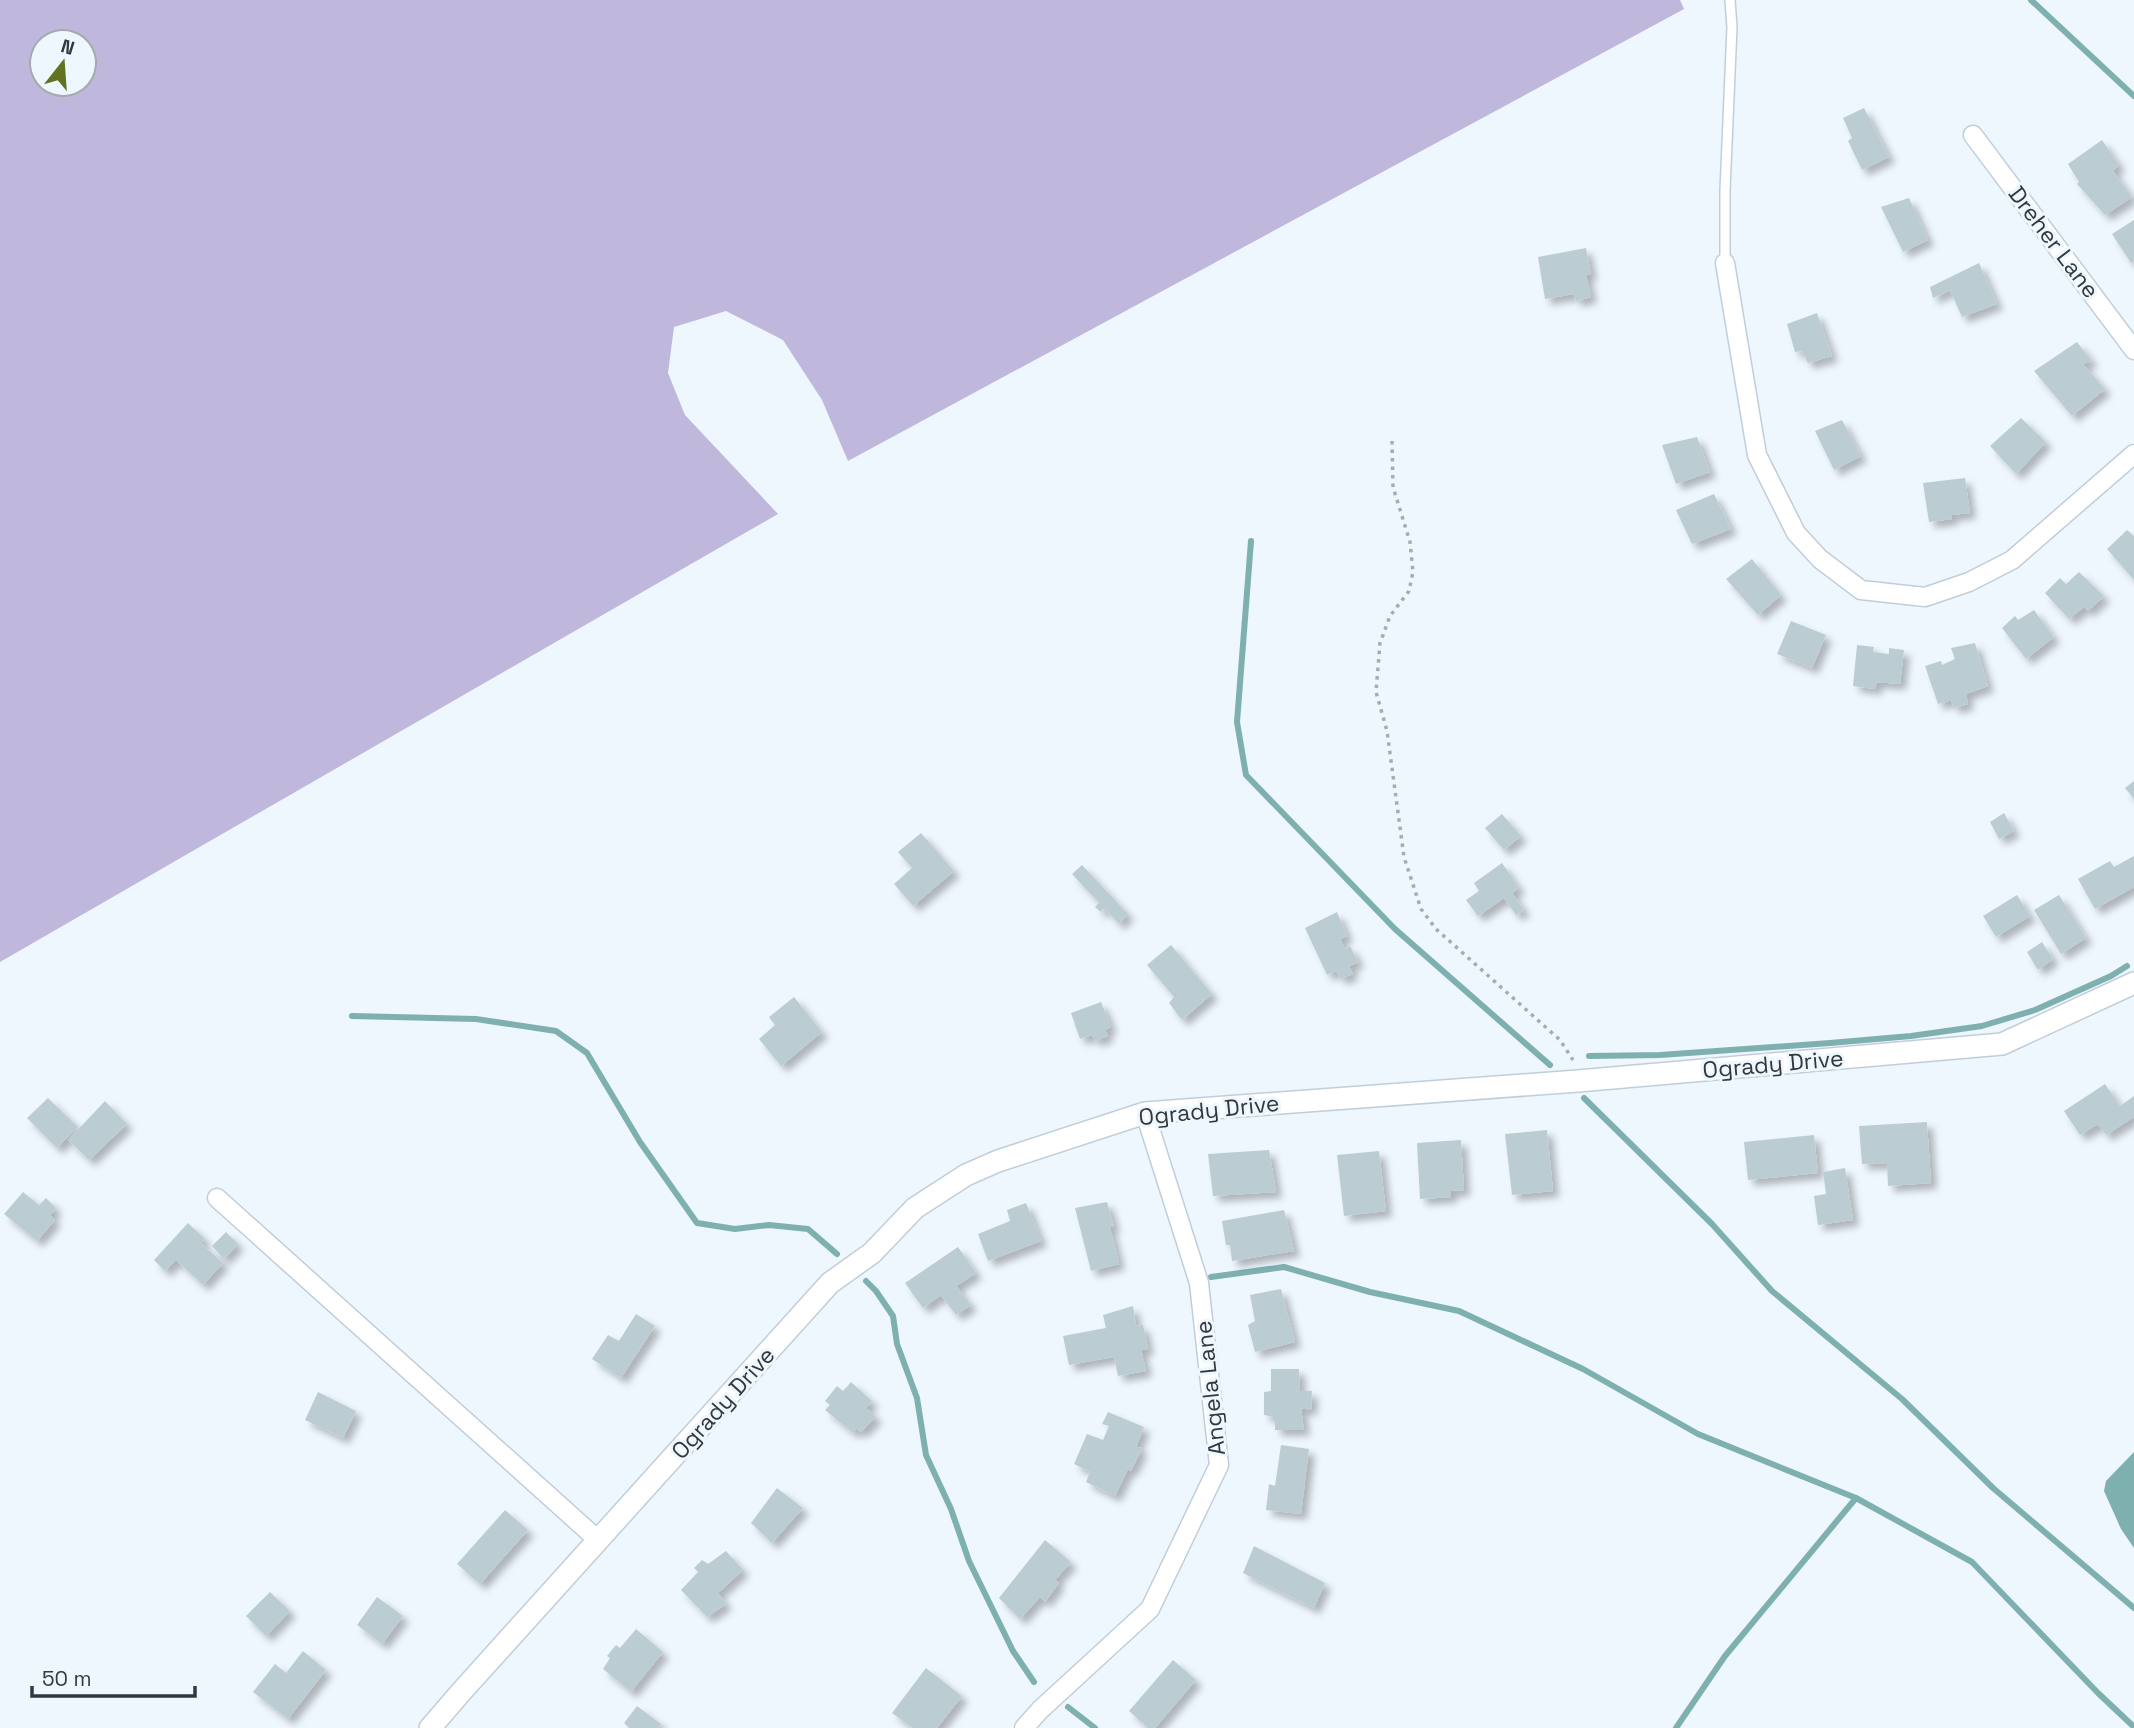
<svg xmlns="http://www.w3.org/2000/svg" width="2134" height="1728" font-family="'Space Grotesk',sans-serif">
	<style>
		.forest { fill: #c0b7dc; fill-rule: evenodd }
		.water { fill: #7fb0b0 }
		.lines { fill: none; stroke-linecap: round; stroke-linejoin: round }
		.stream { stroke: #7fb0b0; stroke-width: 6 }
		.building { fill: #bbcdd3; filter: url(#shadow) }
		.service-casing { stroke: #c1ceda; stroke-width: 12 }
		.minor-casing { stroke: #c1ceda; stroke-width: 21 }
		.tertiary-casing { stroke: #c1ceda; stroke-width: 24 }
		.path { stroke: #a5acb2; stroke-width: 3.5; stroke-dasharray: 3.5 5; stroke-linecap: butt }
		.service { stroke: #fff; stroke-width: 9 }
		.minor { stroke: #fff; stroke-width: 18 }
		.tertiary { stroke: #fff; stroke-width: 21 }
		.labels { text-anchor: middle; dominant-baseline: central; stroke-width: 6; stroke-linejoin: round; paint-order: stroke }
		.street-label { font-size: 23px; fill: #33383c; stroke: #eef6fe }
	</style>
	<defs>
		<filter id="shadow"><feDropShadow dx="6" dy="6" stdDeviation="3.5" flood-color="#0004"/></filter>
	</defs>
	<rect width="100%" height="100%" fill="#eef6fe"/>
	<path class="forest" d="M0,0H1680L1684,9L848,461L822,400L783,340L726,311L674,327L668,373L685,415L778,514L0,962ZM42,42H84V84H42Z"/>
	<polygon class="water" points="2134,1452 2134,1548 2121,1529 2104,1491 2106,1481"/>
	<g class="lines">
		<g class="stream">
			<polyline points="2031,0 2134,96"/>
			<polyline points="1251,541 1237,722 1246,775 1395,929 1550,1065"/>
			<polyline points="352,1016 476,1019 556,1031 587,1053 640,1142 697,1223 735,1229 769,1225 808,1229 837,1254"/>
			<polyline points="1589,1056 1660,1055 1830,1043 1911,1036 1982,1026 2035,1010 2111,976 2127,966"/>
			<polyline points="1584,1098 1712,1224 1772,1291 1902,1399 1993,1488 2134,1608"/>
			<polyline points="1211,1277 1284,1267 1370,1292 1459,1311 1583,1369 1698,1434 1856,1498"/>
			<polyline points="866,1281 876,1291 893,1316 897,1344 917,1398 926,1455 951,1509 969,1561 1013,1651 1034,1682"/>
			<polyline points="1068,1707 1095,1728"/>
			<polyline points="1676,1728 1725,1656 1856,1498 1972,1562 2098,1693 2134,1727"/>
		</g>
	</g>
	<g class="building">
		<polygon points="1864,108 1889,157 1862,170 1848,141 1852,138 1843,118"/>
		<polygon points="2102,140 2119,165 2113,171 2132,197 2105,215 2077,184 2079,182 2068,164"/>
		<polygon points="1909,198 1928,240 1903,252 1881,207"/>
		<polygon points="2134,220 2134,261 2131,263 2112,234"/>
		<polygon points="1586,248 1591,275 1586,275 1591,297 1576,301 1574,294 1545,299 1538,257"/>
		<polygon points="1979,263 1997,304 1962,317 1950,290 1933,298 1930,287"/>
		<polygon points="1817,313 1832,356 1808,363 1802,351 1795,352 1787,324"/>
		<polygon points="2077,342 2092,361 2083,364 2105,389 2072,416 2034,371"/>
		<polygon points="2021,418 2046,442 2016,474 1990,446"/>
		<polygon points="1842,420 1861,456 1834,470 1815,431"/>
		<polygon points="1697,437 1710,472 1676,484 1662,445"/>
		<polygon points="1965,478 1970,513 1951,515 1952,519 1929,522 1923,483"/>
		<polygon points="1714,494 1731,529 1692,544 1676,510"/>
		<polygon points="2127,530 2134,536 2134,580 2107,549"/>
		<polygon points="1752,559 1781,595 1758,615 1726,579"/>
		<polygon points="2079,572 2104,596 2088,611 2084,607 2069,619 2045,593 2060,578 2066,584"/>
		<polygon points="2034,610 2054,637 2026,659 2002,628 2015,616 2018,620"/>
		<polygon points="1791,621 1826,635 1812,668 1777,654"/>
		<polygon points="1975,643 1988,686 1966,694 1968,704 1954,708 1951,700 1938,704 1925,666 1941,661 1942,665 1955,659 1951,648"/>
		<polygon points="1857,645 1874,647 1873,652 1889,654 1889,648 1904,650 1900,684 1877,682 1875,689 1853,686"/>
		<polygon points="2134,781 2134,799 2125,788"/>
		<polygon points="2004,813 2014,831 1999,839 1990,822"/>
		<polygon points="1502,814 1521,836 1504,850 1485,828"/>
		<polygon points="921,833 954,871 913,906 894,884 912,868 898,852"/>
		<polygon points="2134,856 2134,887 2095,909 2078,879 2110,861 2114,867"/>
		<polygon points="1502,863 1519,888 1512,893 1524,910 1516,915 1504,898 1478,916 1466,900 1479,891 1474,883"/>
		<polygon points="1082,865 1128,914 1119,924 1104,908 1101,912 1095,907 1099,903 1072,874"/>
		<polygon points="2017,895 2030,916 1996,937 1983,916"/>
		<polygon points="2059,895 2086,938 2061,954 2034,910"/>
		<polygon points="1337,912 1347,936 1340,939 1345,949 1350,946 1358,962 1349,966 1353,974 1340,979 1336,971 1327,975 1305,928"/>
		<polygon points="2042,942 2053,959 2038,970 2027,952"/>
		<polygon points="1171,945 1212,994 1182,1020 1169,1003 1174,997 1147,965"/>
		<polygon points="794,997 822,1032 781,1066 759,1039 775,1025 769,1017"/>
		<polygon points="1101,1002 1111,1027 1105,1030 1108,1036 1095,1041 1092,1035 1080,1039 1071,1013"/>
		<polygon points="2105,1084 2120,1106 2134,1096 2134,1117 2106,1135 2098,1124 2080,1135 2064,1111"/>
		<polygon points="48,1098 78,1127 57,1148 27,1118"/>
		<polygon points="105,1101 127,1124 89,1160 68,1140"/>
		<polygon points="1927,1122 1931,1183 1888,1186 1887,1163 1862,1164 1859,1126"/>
		<polygon points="1547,1130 1553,1191 1512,1195 1505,1134"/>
		<polygon points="1814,1135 1818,1173 1748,1180 1744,1142"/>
		<polygon points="1461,1140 1464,1190 1451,1191 1451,1197 1420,1199 1417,1143"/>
		<polygon points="1269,1150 1276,1192 1213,1196 1208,1154"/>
		<polygon points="1379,1151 1386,1211 1344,1216 1337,1155"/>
		<polygon points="1845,1168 1853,1220 1818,1225 1814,1196 1826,1194 1823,1172"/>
		<polygon points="23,1192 39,1205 46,1198 56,1208 50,1215 55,1220 37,1241 4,1214"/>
		<polygon points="1107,1202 1114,1227 1110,1227 1119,1264 1091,1271 1075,1208"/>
		<polygon points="1026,1203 1041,1241 988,1261 978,1234 1010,1221 1007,1210"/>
		<polygon points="1284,1210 1294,1251 1232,1261 1230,1245 1226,1245 1222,1221"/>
		<polygon points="188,1223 205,1239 201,1243 223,1263 203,1285 176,1260 165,1271 154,1260"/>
		<polygon points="226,1232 238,1244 224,1259 212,1246"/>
		<polygon points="958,1247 976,1273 956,1286 971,1305 956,1315 941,1295 923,1308 905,1283"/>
		<polygon points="1281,1289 1295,1342 1255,1352 1248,1325 1255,1321 1250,1295"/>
		<polygon points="1133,1306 1136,1326 1143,1325 1148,1349 1141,1350 1146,1371 1118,1376 1114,1357 1069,1365 1063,1336 1106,1328 1103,1315"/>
		<polygon points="636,1314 655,1326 621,1378 592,1359 608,1335 619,1341"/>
		<polygon points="1271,1369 1299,1369 1300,1391 1312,1391 1311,1410 1301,1408 1304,1430 1275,1430 1275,1417 1264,1415 1264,1392 1271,1391"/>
		<polygon points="851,1382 872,1401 866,1408 876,1417 861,1432 856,1428 853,1433 825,1410 830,1405 825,1401 837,1386 843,1391"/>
		<polygon points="318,1392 356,1411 343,1438 305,1420"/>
		<polygon points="1108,1412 1144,1427 1136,1447 1142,1448 1131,1471 1128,1469 1115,1496 1086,1482 1090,1472 1074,1464 1087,1434 1103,1440 1109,1426 1102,1424"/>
		<polygon points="1281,1445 1309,1449 1301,1514 1266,1510 1269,1484 1275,1486"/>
		<polygon points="777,1488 803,1508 772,1543 751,1523"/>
		<polygon points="505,1510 528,1530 480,1584 457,1564"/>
		<polygon points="1045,1540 1071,1562 1055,1580 1059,1583 1045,1602 1040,1597 1020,1619 999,1598"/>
		<polygon points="1254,1546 1325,1583 1314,1608 1243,1573"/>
		<polygon points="726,1551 743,1570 718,1593 726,1604 707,1617 681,1590 698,1572 694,1568 702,1560 708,1564"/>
		<polygon points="270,1592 290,1611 266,1636 246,1616"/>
		<polygon points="377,1597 403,1616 382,1644 357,1625"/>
		<polygon points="636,1629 663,1652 631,1692 603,1669 610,1658 607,1656 616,1645 620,1648"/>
		<polygon points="303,1651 326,1670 288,1719 253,1692 275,1664 286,1673"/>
		<polygon points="1173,1660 1196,1680 1155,1728 1148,1728 1129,1711"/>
		<polygon points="926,1668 962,1696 937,1728 913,1728 892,1713"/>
		<polygon points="637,1706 661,1724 658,1728 629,1728 624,1723"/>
	</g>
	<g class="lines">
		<defs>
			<polyline id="service" points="1725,263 1725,190 1732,27 1730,0"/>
			<g id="minor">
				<polyline points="1973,135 2134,350"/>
				<polyline points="1725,263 1757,455 1796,533 1820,559 1861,590 1925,597 1969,582 2012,560 2134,454"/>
				<polyline points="217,1198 598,1540"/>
				<polyline points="1024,1728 1040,1710 1150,1609 1219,1465 1199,1283 1145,1113"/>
			</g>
			<polyline id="tertiary" points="430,1728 462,1691 830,1283 872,1253 915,1208 966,1175 998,1161 1145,1113 1578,1081 2002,1044 2134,983"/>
		</defs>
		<use href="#service" class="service-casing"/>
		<use href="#minor" class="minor-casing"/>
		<use href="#tertiary" class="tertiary-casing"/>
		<polyline class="path" points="1392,441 1393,487 1410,542 1413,572 1409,591 1390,616 1380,643 1376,692 1387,731 1404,857 1421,909 1436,929 1560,1040 1573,1060"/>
		<use href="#service" class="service"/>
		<use href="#minor" class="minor"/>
		<use href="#tertiary" class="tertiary"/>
	</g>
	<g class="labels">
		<g class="street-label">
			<text transform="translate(2054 242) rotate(53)">Dreher Lane</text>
			<text transform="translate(1773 1064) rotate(-5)">Ogrady Drive</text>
			<text transform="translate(1209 1110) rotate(-6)">Ogrady Drive</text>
			<text transform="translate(1210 1388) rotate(-96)">Angela Lane</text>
			<text transform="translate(723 1403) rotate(-48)">Ogrady Drive</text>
		</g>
	</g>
	<g transform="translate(63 63) rotate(17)"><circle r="33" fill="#eef6fe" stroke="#a3aab0" stroke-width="2"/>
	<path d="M0-5L12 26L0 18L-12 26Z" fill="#617321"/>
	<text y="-10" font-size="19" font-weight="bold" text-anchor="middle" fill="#33383c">N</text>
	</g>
	<path d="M32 1686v10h163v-10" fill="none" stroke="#33383c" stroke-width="3.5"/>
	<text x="42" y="1686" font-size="21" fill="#33383c" stroke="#eef6fe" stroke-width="5" paint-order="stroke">50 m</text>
</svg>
